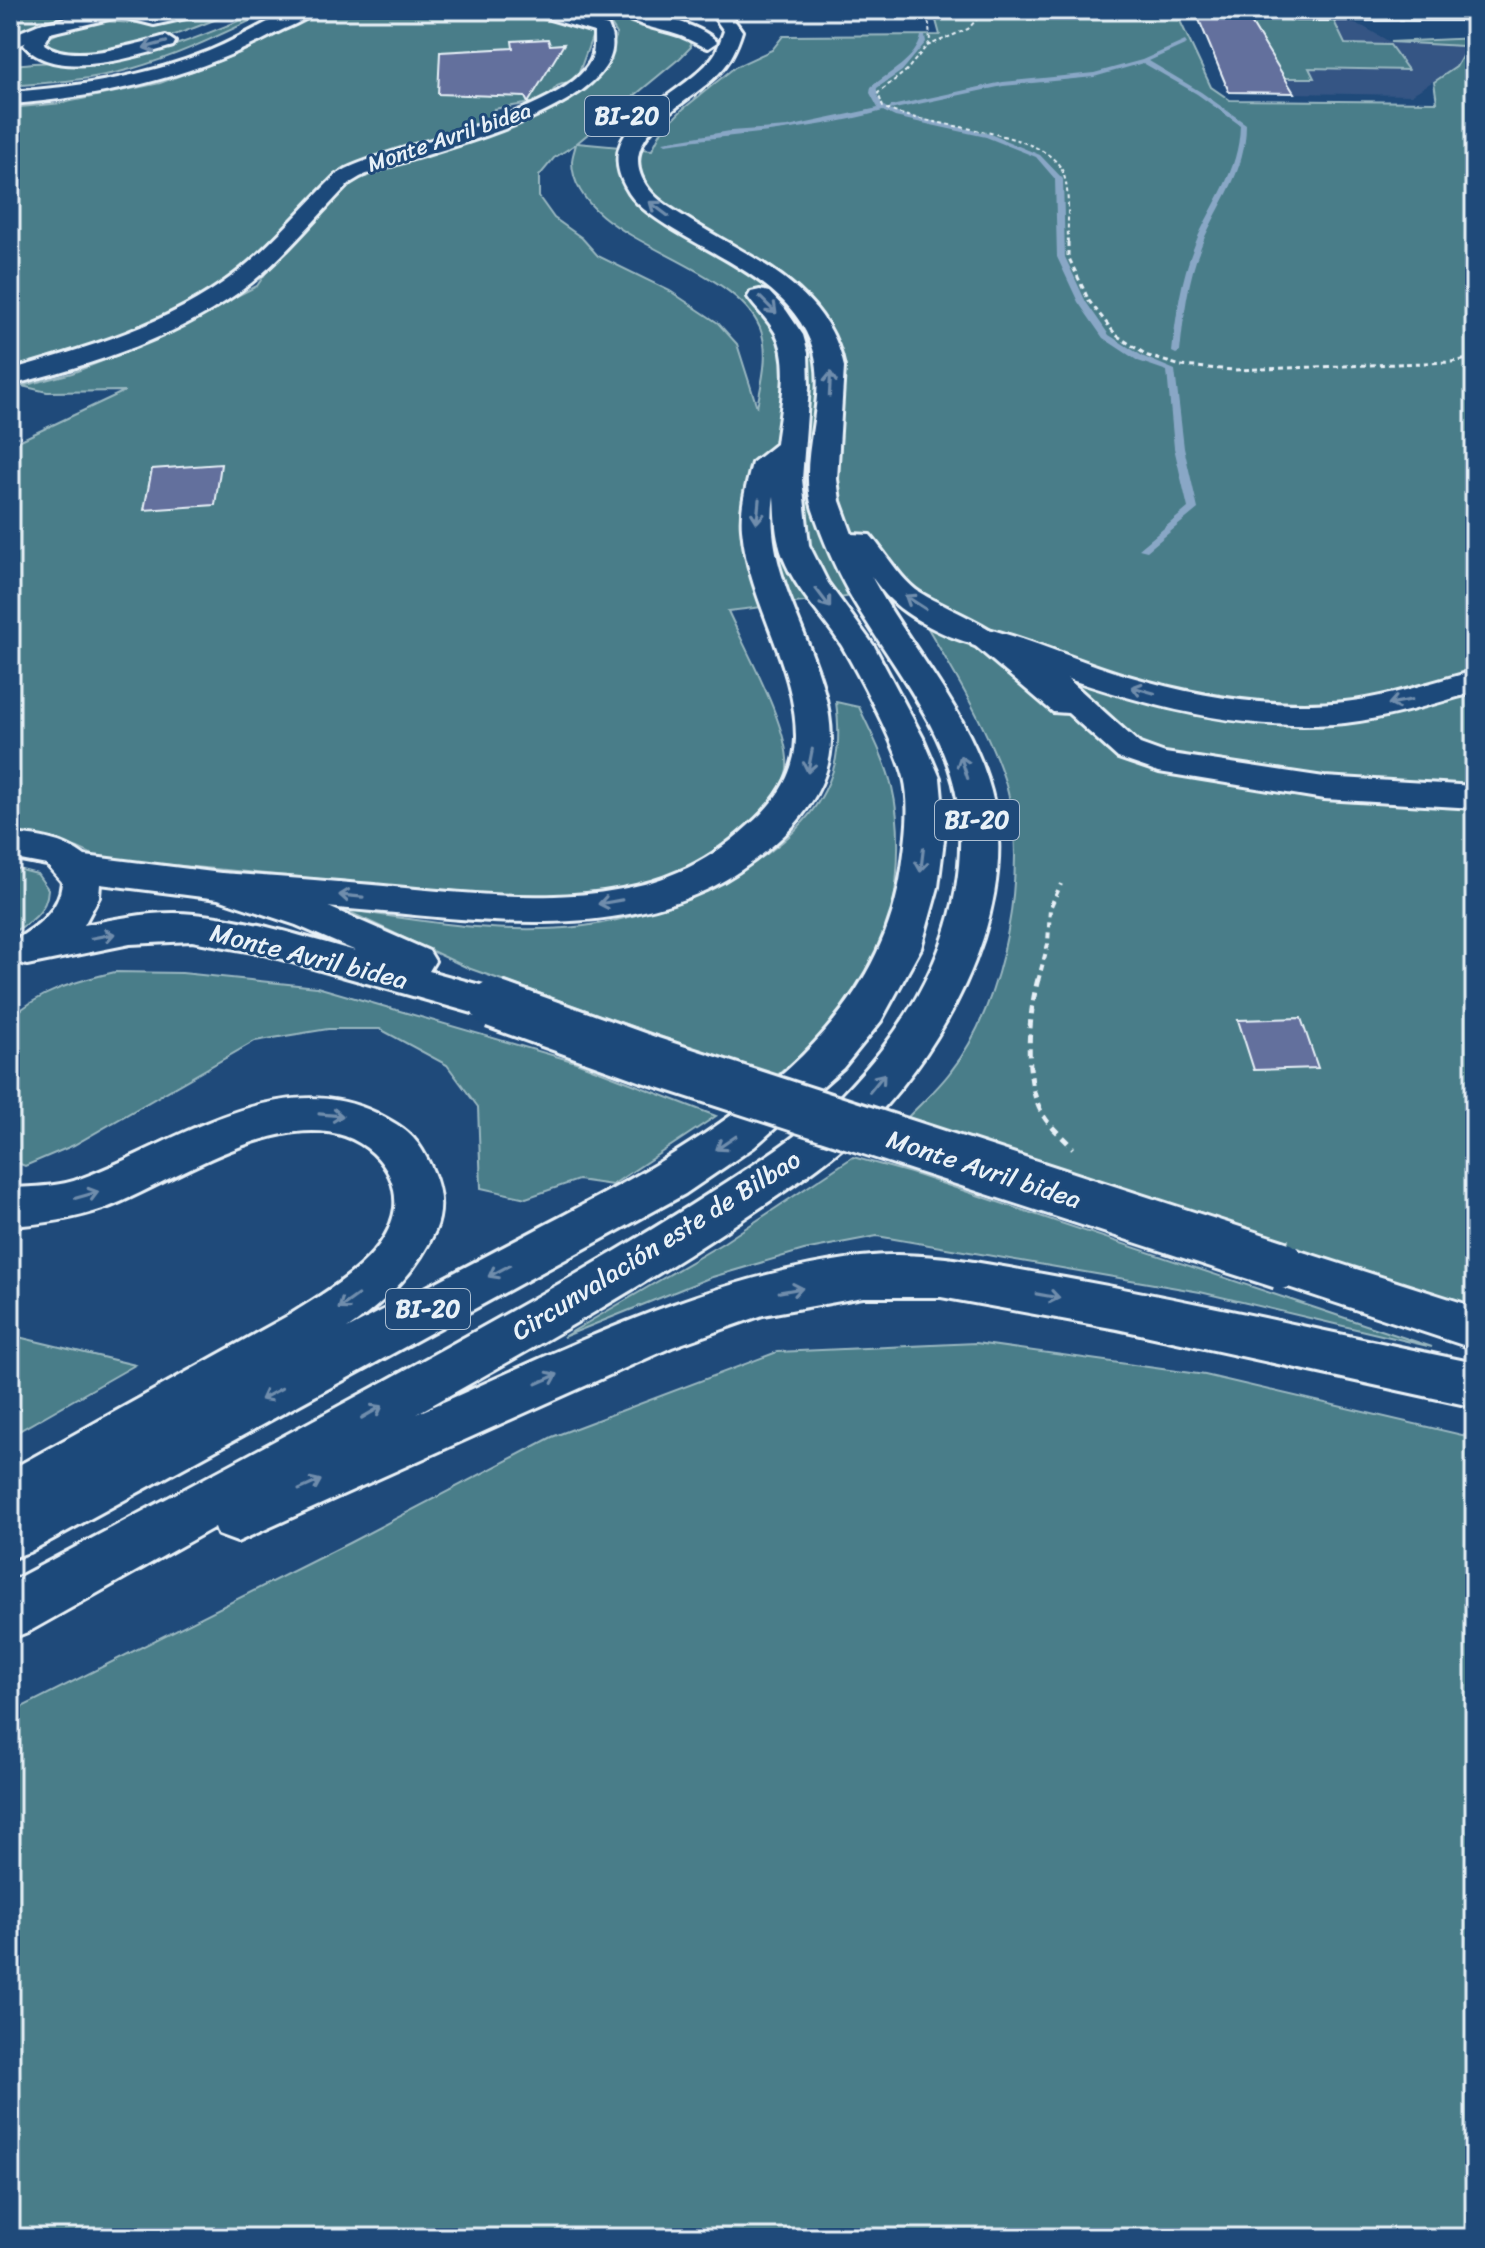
<svg xmlns="http://www.w3.org/2000/svg" width="1485" height="2248" font-family="Sriracha,sans-serif">
	<style>
		.built { fill: #345584 }
		.green { fill: #4a7d89; stroke: #99b7c0; stroke-width: 2; fill-rule: evenodd }
		.lines { fill: none; stroke-linecap: round; stroke-linejoin: round }
		.stream { fill: #89a7c6; fill-rule: evenodd }
		.building { fill: #64709d; stroke: #e8f1f8; stroke-width: 2 }
		.street-casing { stroke: #e8f1f8; stroke-width: 6 }
		.secondary-casing { stroke: #e8f1f8; stroke-width: 6 }
		.primary-casing { stroke: #e8f1f8; stroke-width: 6 }
		.path-far3 { stroke: #e8f1f8; stroke-width: 2; stroke-dasharray: 4 3; stroke-linecap: butt }
		.path-far2 { stroke: #e8f1f8; stroke-width: 3; stroke-dasharray: 5 4; stroke-linecap: butt }
		.path-far1 { stroke: #e8f1f8; stroke-width: 4; stroke-dasharray: 6 5; stroke-linecap: butt }
		.path { stroke: #e8f1f8; stroke-width: 5; stroke-dasharray: 8 6; stroke-linecap: butt }
		.street { fill: #1f4a7a; fill-rule: evenodd }
		.secondary { fill: #1f4a7a; fill-rule: evenodd }
		.primary { fill: #1f4a7a; fill-rule: evenodd }
		.secondary-bridge-casing { stroke: #e8f1f8; stroke-width: 53; stroke-linecap: butt }
		.secondary-bridge { stroke: #1f4a7a; stroke-width: 47 }
		.oneway { stroke: #6f8dac }
		.labels { text-anchor: middle; dominant-baseline: central; stroke-width: 6; stroke-linejoin: round; paint-order: stroke }
		.far-street-label { font-size: 22px; fill: #e8f1f8; stroke: #1f4a7a }
		.shield { fill: #1f4a7a; stroke: #acbfd2; stroke-width: 2 }
		.shield-label { font-size: 24px; font-weight: bold; fill: #e8f1f8 }
		.street-label { font-size: 26px; fill: #e8f1f8; stroke: #1f4a7a }
	</style>
	<rect width="100%" height="100%" fill="#1f4a7a"/>
	<filter id="ink" filterUnits="userSpaceOnUse"><feTurbulence type="fractalNoise" baseFrequency=".0125" numOctaves="2"/><feDisplacementMap in="SourceGraphic" scale="16" xChannelSelector="R" yChannelSelector="G"/><feConvolveMatrix kernelMatrix="1 2 1 2 8 2 1 2 1" color-interpolation-filters="sRGB"/></filter>
	<g filter="url(#ink)">
		<polygon class="built" points="1197,15 1332,17 1364,27 1390,42 1463,46 1464,53 1456,67 1411,95 1227,92"/>
		<g class="green">
			<polygon points="10,10 105,10 52,21 10,37"/>
			<path d="M210,10H238C174,37 115,61 45,50L42,41L62,31L101,21L153,24Z"/>
			<path d="M265,10H273C226,32 181,55 131,69C92,80 50,83 10,86V66C46,59 83,65 120,59C170,51 218,29 265,10Z"/>
			<path d="M346,10C394,10 564,0 593,34L577,78L557,86L544,101L494,109L489,121L477,127L346,168L230,278L201,297L110,343L10,375V108L62,103L160,83L240,53L304,21Z"/>
			<path d="M559,10H609C628,30 664,27 688,37L691,47L680,58L577,143L652,150L662,130L683,109L735,67L772,50L783,36L940,35L934,13L920,10H1175L1211,87L1230,100L1437,102L1434,82L1456,67L1464,53L1463,46L1390,42L1475,38V1315L905,1120C920,1104 938,1089 951,1071C1004,1005 1030,866 1006,785C988,724 938,646 905,590L728,611C745,649 791,730 787,769C784,787 767,808 756,821C662,930 478,893 352,882C268,874 183,866 98,858C70,841 43,837 10,837V445L125,391L47,392L22,386L72,373L125,352L257,286L271,265L355,176L394,162L431,155L560,106L586,90L604,72L617,34L612,26ZM576,144C575,149 572,156 572,162C574,242 730,258 760,328C770,353 762,381 757,407L737,344L718,323L670,291L598,256L582,238L554,218L539,197V176L554,158Z"/>
			<polygon points="1247,16 1332,17 1345,44 1390,45 1408,70 1309,68 1314,78 1284,78"/>
			<path d="M836,702L859,707C871,733 885,759 892,787C904,838 898,922 874,968C852,1008 809,1049 775,1077L468,968L343,909C423,921 503,936 584,926C662,916 788,865 825,790C840,761 840,733 836,702Z"/>
			<path d="M10,867L37,874L48,889C47,912 30,924 10,933Z"/>
			<path d="M115,972L182,973L317,987L576,1062L716,1116L612,1185L578,1180L526,1198L481,1188L478,1107L447,1065L380,1029H328L255,1041L74,1145L25,1166L10,1160V1019C39,991 77,981 115,972Z"/>
			<polygon points="853,1157 911,1173 1432,1347 1200,1292 877,1236 804,1250 709,1278 563,1337 723,1243"/>
			<polygon points="10,1335 135,1365 10,1436"/>
			<polygon points="976,1343 1205,1375 1475,1438 1475,2238 10,2238 10,1713 349,1543 552,1437 777,1352"/>
		</g>
		<g class="lines">
			<path class="stream" d="M921,36H925L926,42L902,71L877,88C876,96 881,105 888,109L891,106L1003,82L1094,73L1142,60L1185,41L1187,44L1149,61L1201,92L1246,124C1246,173 1220,201 1202,244C1188,278 1184,315 1180,352L1176,354L1172,352C1176,316 1181,278 1195,244C1212,202 1239,173 1240,125L1197,94L1143,63L1094,77L1003,86L890,110L897,113L990,134L1040,155L1063,179L1065,257L1086,302L1109,335L1144,357L1175,370L1184,448L1198,509L1147,551L1139,549L1188,508L1174,448L1167,371L1138,361L1103,338L1078,302L1057,257L1055,179L1036,157L986,137L895,117L883,111C812,131 738,134 666,144L663,142L730,131L788,127L878,108L870,93L871,87C888,73 917,59 921,36Z"/>
		</g>
		<g class="building">
			<polygon points="1197,15 1247,16 1294,93 1229,92"/>
			<polygon points="548,39 550,45 564,44 528,103 525,97 438,94 440,52 513,48 512,41"/>
			<polygon points="221,464 215,505 144,510 152,469"/>
			<polygon points="1301,1018 1318,1068 1254,1070 1238,1020"/>
		</g>
		<g class="lines">
			<defs>
				<g id="street">
					<path d="M136,10C159,16 182,10 206,10L204,14L154,25L115,15L113,11Z"/>
					<path d="M531,10H558L608,26C648,109 406,155 360,177L350,183C317,216 287,254 251,283C184,336 92,365 10,385V370C87,348 170,324 235,274C272,245 302,208 336,175L346,169C401,142 560,116 590,62C595,54 594,42 594,32L533,14Z"/>
					<polygon points="1274,10 1475,10 1475,19 1297,19 1276,14"/>
					<path d="M984,629L995,632L1034,664L1038,654L1049,651L1060,654C1066,662 1061,670 1067,678L1140,744L1165,753L1324,777L1475,786V808L1324,799L1159,772L1118,758L1068,713L1053,712L973,644L969,638L973,632Z"/>
				</g>
				<g id="secondary">
					<polygon points="101,10 133,10 130,14 50,33 10,49 10,36 37,25"/>
					<path d="M984,628C1033,640 1080,662 1128,676C1199,697 1271,709 1345,702C1389,697 1432,682 1475,671V692C1433,704 1389,718 1345,723C1216,736 1091,687 972,645L968,638L972,631Z"/>
					<path d="M10,834C37,836 63,839 85,856L221,873L324,905L429,951L435,961L429,971L509,993L515,1004L509,1015L494,1019L264,954L192,941L130,944L27,965L13,961L10,946L13,941C37,927 60,911 62,882L47,865L10,858ZM100,884L218,899L296,925L356,951C303,937 249,919 194,914C158,910 119,918 84,925L99,897Z"/>
					<polygon points="1281,1245 1475,1307 1475,1349 1264,1279 1257,1265 1264,1251"/>
				</g>
				<g id="primary">
					<path d="M292,10H316C307,21 287,27 274,34C191,78 103,97 10,104V92C78,87 145,77 209,51C238,39 264,23 292,10Z"/>
					<path d="M617,10C641,10 701,23 717,42L708,48C697,45 688,38 678,35C658,28 632,26 617,10Z"/>
					<path d="M709,10H727L742,31C737,47 731,61 719,73C691,103 610,137 648,188C658,202 677,212 691,221C753,259 828,288 844,367L837,479L840,501L852,534L870,535C885,552 900,579 919,592C937,604 992,626 1000,638L996,645C970,651 911,620 892,601C884,594 878,585 871,576C912,652 976,718 994,804C1018,919 938,1061 855,1137C816,1172 771,1200 728,1229C627,1296 522,1354 416,1414C560,1351 704,1276 861,1257C927,1249 994,1266 1059,1277C1198,1302 1337,1334 1475,1363V1407L1117,1329L941,1297H863L763,1315L672,1347L237,1542L218,1535L215,1527L30,1631L10,1639V1582C198,1482 388,1382 573,1276C625,1246 676,1215 727,1182C767,1156 809,1129 843,1094C917,1018 969,921 959,812C951,732 887,660 849,593C834,566 823,539 813,510C795,456 832,397 811,343C788,283 718,258 666,225C651,215 634,204 626,188C588,121 689,97 716,52C718,48 722,36 724,31Z"/>
					<path d="M44,23L53,29L44,44C72,65 135,44 166,36L175,42L173,46C134,57 54,82 24,45L37,25Z"/>
					<path d="M760,290L769,292L786,310L803,335L808,353L809,387L802,479L809,545L828,583L874,646L923,738L940,778L945,832L938,887L921,948L881,1021L843,1068L754,1147L685,1194L29,1552L10,1559V1470L291,1314C329,1290 388,1258 395,1208C397,1187 388,1167 373,1153C304,1089 175,1182 106,1208C74,1219 43,1224 10,1226V1188C34,1187 60,1187 82,1178C172,1145 278,1065 376,1113C395,1123 411,1131 422,1150C437,1175 447,1203 435,1231C415,1274 385,1302 347,1329C413,1294 479,1260 545,1225C692,1148 877,1050 902,868C906,839 911,806 904,777C896,746 859,675 842,646C821,613 788,583 779,544C775,528 775,511 774,496C761,583 831,654 831,740C831,778 807,815 780,839C757,860 734,877 706,890C607,936 488,922 384,912C329,907 275,903 221,899L207,895L202,886L207,877L221,873C275,877 330,881 384,886C475,894 592,910 678,872C705,861 727,845 748,826C775,803 795,775 796,739C797,665 748,602 742,529C740,507 747,484 752,463L776,444C780,410 792,362 775,332C767,318 756,309 748,297L751,292Z"/>
				</g>
			</defs>
			<use href="#street" class="street-casing"/>
			<use href="#secondary" class="secondary-casing"/>
			<use href="#primary" class="primary-casing"/>
			<g class="path-far3">
				<path d="M921,10L929,24L930,42L906,71L878,93L883,107C924,129 1040,127 1062,170C1071,190 1067,222 1068,244"/>
				<polyline points="1204,10 1255,12"/>
				<polyline points="927,46 968,29 985,10"/>
			</g>
			<polyline class="path-far2" points="1068,242 1068,256 1089,301 1116,335 1148,356 1181,366 1234,370 1451,362 1475,358"/>
			<polyline class="path-far1" points="1038,981 1048,944 1050,908 1061,884"/>
			<path class="path" d="M1038,979C1028,1016 1023,1081 1043,1115C1050,1127 1064,1138 1073,1148"/>
			<use href="#street" class="street"/>
			<use href="#secondary" class="secondary"/>
			<use href="#primary" class="primary"/>
			<defs>
				<polyline id="secondary-bridge" points="494,1004 650,1060 1281,1265"/>
			</defs>
			<use href="#secondary-bridge" class="secondary-bridge-casing"/>
			<use href="#secondary-bridge" class="secondary-bridge"/>
		</g>
		<defs><path id="oneway-shaft" d="M-6 0H5M1.5-3L5.5 0L1.5 3" fill="none" stroke-width="1.6" stroke-linecap="round" stroke-linejoin="round" transform="scale(2)"/></defs>
		<g class="oneway">
			<use href="#oneway-shaft" transform="translate(155 45) rotate(165)"/>
			<use href="#oneway-shaft" transform="translate(659 209) rotate(-143)"/>
			<use href="#oneway-shaft" transform="translate(768 305) rotate(45)"/>
			<use href="#oneway-shaft" transform="translate(830 384) rotate(-87)"/>
			<use href="#oneway-shaft" transform="translate(758 511) rotate(95)"/>
			<use href="#oneway-shaft" transform="translate(823 598) rotate(53)"/>
			<use href="#oneway-shaft" transform="translate(915 602) rotate(-147)"/>
			<use href="#oneway-shaft" transform="translate(1143 690) rotate(-164)"/>
			<use href="#oneway-shaft" transform="translate(1400 702) rotate(169)"/>
			<use href="#oneway-shaft" transform="translate(810 761) rotate(101)"/>
			<use href="#oneway-shaft" transform="translate(964 767) rotate(-108)"/>
			<use href="#oneway-shaft" transform="translate(922 860) rotate(97)"/>
			<use href="#oneway-shaft" transform="translate(351 896) rotate(-175)"/>
			<use href="#oneway-shaft" transform="translate(610 902) rotate(170)"/>
			<use href="#oneway-shaft" transform="translate(103 936) rotate(-11)"/>
			<use href="#oneway-shaft" transform="translate(877 1083) rotate(-51)"/>
			<use href="#oneway-shaft" transform="translate(331 1115) rotate(5)"/>
			<use href="#oneway-shaft" transform="translate(726 1143) rotate(146)"/>
			<use href="#oneway-shaft" transform="translate(87 1195) rotate(-16)"/>
			<use href="#oneway-shaft" transform="translate(499 1271) rotate(152)"/>
			<use href="#oneway-shaft" transform="translate(791 1290) rotate(-10)"/>
			<use href="#oneway-shaft" transform="translate(1048 1296) rotate(10)"/>
			<use href="#oneway-shaft" transform="translate(348 1302) rotate(144)"/>
			<use href="#oneway-shaft" transform="translate(547 1379) rotate(-24)"/>
			<use href="#oneway-shaft" transform="translate(271 1394) rotate(152)"/>
			<use href="#oneway-shaft" transform="translate(372 1412) rotate(-30)"/>
			<use href="#oneway-shaft" transform="translate(310 1485) rotate(-24)"/>
		</g>
	</g>
	<g class="labels">
		<g class="far-street-label">
			<text transform="translate(449 137) rotate(-19)">Monte Avril bidea</text>
		</g>
		<g class="shield">
			<rect x="585" y="96" width="84" height="40" rx="6"/>
			<rect x="935" y="800" width="84" height="40" rx="6"/>
			<rect x="386" y="1289" width="84" height="40" rx="6"/>
		</g>
		<g class="shield-label">
			<text x="627" y="116">BI-20</text>
			<text x="977" y="820">BI-20</text>
			<text x="428" y="1309">BI-20</text>
		</g>
		<g class="street-label">
			<text transform="translate(309 956) rotate(14)">Monte Avril bidea</text>
			<text transform="translate(984 1169) rotate(18)">Monte Avril bidea</text>
			<text transform="translate(656 1245) rotate(-32)">Circunvalación este de Bilbao</text>
		</g>
	</g>
	<rect width="1485" height="2248" fill="none" stroke="#1f4a7a" stroke-width="40"/>
	<rect x="20" y="20" width="1445" height="2208" fill="none" stroke="#e8f1f8" stroke-width="3" filter="url(#ink)"/>
</svg>
